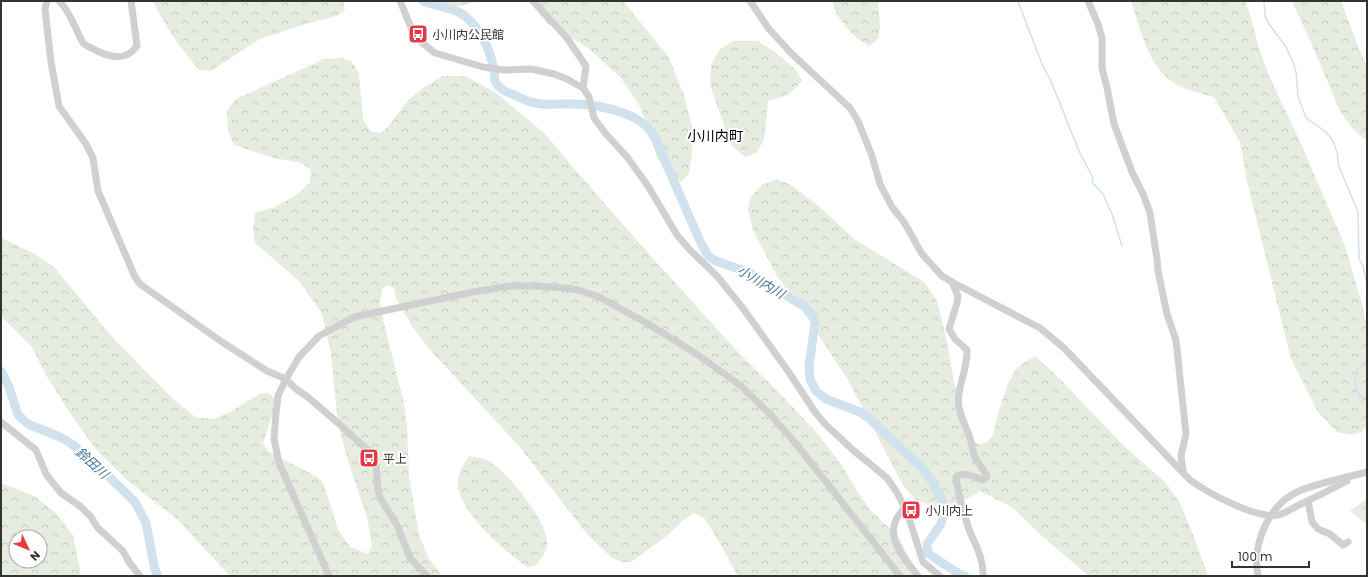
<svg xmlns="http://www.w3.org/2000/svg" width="1368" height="577" font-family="Poppins,'Noto Sans JP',sans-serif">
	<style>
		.forest { fill: url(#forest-crowns); fill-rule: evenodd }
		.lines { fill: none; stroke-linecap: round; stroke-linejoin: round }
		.stream { stroke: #cfe2ee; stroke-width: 1.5 }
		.river { stroke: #cfe2ee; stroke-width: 9 }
		.minor { stroke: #d0d0d0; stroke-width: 7 }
		.labels { text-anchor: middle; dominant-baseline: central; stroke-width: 4; stroke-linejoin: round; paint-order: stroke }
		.poi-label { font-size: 12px; fill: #333; stroke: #fff; text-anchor: start }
		.water-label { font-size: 13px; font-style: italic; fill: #3f7597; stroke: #fff }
		.quarter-label { font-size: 14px; fill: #000; stroke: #fff }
	</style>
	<defs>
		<pattern id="forest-crowns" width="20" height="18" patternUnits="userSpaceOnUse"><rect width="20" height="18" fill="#e6ecdf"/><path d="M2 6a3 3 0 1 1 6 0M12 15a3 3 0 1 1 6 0" fill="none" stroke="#c6cbc0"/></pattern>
	</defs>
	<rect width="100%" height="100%" fill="#fff"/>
	<g class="forest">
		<path d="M153,1H343L345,10L337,16L309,23L260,39L211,71L199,70C182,50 164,26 153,1Z"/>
		<polygon points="430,1 477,1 443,11 431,7"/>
		<polygon points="526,1 623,1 668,56 684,95 692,127 692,154 689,174 682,181 674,179 666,172 657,157 641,108 621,78 588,48 548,24 530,3"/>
		<path d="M833,1H878L880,27L878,39L869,46C867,44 863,43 861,41C852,35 832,13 833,1Z"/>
		<path d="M1131,1H1245L1251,17L1259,49L1270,78L1297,135L1345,246L1361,300L1367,326V425L1363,431L1352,435L1337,432L1318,412L1291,359L1247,181L1240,142L1214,97C1204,94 1192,92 1182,87C1149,73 1141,31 1131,1Z"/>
		<polygon points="1292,1 1341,1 1357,44 1367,67 1367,139 1363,138 1353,129 1340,111 1309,38"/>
		<path d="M733,41H758L776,53L796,70L802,80C791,96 785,96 768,101L764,140L756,153L745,157L731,145L710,85L711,66L719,50Z"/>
		<polygon points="342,58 352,62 359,73 363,119 370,131 380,133 388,127 407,101 423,88 443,76 465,76 495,92 545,134 584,180 657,263 738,352 784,398 817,433 842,465 856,490 872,512 898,536 915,570 915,576 738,576 718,540 705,519 694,513 682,521 668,535 631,562 622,562 612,558 587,534 519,446 431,351 411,325 396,298 394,288 387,285 382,289 380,302 383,319 403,399 407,426 409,476 419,535 428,557 442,576 230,576 178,520 127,480 95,448 70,413 46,375 32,347 1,316 1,238 33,253 54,267 112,337 172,398 195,417 214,419 232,411 261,393 269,393 277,401 263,443 268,451 317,477 323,482 338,529 350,547 368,554 372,545 367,517 348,461 338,424 331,354 322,314 300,282 255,243 253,230 255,213 275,207 298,194 310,182 311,170 302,163 274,158 234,145 228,131 227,111 236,99 324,59"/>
		<polygon points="777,179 791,185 820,207 854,239 924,282 937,301 946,337 954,382 966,418 969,436 978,444 986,443 993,435 998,414 1007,386 1016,369 1025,362 1035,356 1056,375 1125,447 1165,482 1180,503 1194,537 1208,576 1089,576 1042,536 1012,507 980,491 963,501 940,508 916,500 903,485 848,380 806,316 777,276 753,230 748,209 750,198 762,185"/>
		<path d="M469,456C475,457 482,458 487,460C506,469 549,523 547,544C547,552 541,559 536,565L527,567C505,551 462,515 458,487C457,475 462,466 469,456Z"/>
		<path d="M1,483L34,496L56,513L73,536L80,569V576H1ZM16,537H40V561H16Z"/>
		<polygon points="1367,499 1367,524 1350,511"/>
	</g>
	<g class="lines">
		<g class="stream">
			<polyline points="1018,1 1042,64 1051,81 1079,151 1093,178 1092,182 1103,194 1112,214 1122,246"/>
			<polyline points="1264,1 1265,16 1269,24 1286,47 1292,60 1296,72 1298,96 1306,118 1326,132 1333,141 1337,152 1339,167 1358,212 1359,259 1363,266 1367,283"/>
			<path d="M1367,363C1364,365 1360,367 1358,369C1353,375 1356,389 1359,396L1367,398"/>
			<polyline points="961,576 961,575"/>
		</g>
		<g class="river">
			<path d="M423,1C437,7 455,7 466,17C481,30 489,47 493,66C495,71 494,77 495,81C498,88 506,92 512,94C519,97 527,102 535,103C548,106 561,103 574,104C595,104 630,111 646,126C650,129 652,134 655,138L699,239L708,256L716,261L750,273L805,307L813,315L815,323L809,366L810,379L816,391L826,399L860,412L870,419L922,468L933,483L943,503V516L941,524L927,544L928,553L936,559L961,575L965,576"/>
			<polyline points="1,371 9,387 17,412 19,416 28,424 62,438 72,444 100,468 135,502 146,523 155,570 158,576"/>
		</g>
		<g class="minor">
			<polyline points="47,1 45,9 51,62 59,106 86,144 93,158 98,191 135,277 140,284 222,342 267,371 286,379 296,389 309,398 338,423 370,452 376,465 378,491 381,499 397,525 410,558 427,576"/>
			<path d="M59,1C68,8 77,32 83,43C88,47 92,48 97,51C112,58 126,61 137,46L131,1"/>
			<polyline points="400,1 415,37 435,53 483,67 504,70 531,69 554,74 567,79 583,88 589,97 594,118 606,134 627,157 648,186 677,235 690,250 717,276 742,307 788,371 815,412 825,424 853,450 887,478 896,491 907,512 923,562 940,576"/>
			<polyline points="533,1 567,38 586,66 583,88"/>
			<path d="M750,1L769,29L791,53L850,108L858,121L872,156L880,184L892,207L904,222L922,254L942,276L952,282L1040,328L1064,348L1190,480C1208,493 1256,519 1278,515C1284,514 1291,509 1297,506C1314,498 1330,490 1347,481L1346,477"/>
			<polyline points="1088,1 1098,24 1102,38 1102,68 1107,88 1114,124 1132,172 1143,194 1150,213 1157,259 1158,271 1167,314 1176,340 1186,434 1181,456 1183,471"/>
			<path d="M952,282L958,296L957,303L949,329L955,339L967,350C968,370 956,387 959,408C961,419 967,428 970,438C972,444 972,452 976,459C979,466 985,469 987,477L983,480C974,477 964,471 956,477C958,495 964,515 970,532C976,546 984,560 983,576"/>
			<polyline points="1,422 36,450 46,474 61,493 80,506 91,517 97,527 123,551 129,562 140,576"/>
			<polyline points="1308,501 1312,522 1318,529 1330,534 1343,545 1348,542"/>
			<path d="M905,507C902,511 898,515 896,520C886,540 907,561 918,576"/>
			<polyline points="329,576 279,463 274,439 276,413 278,396 286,379 299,357 319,336 354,317 473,292 510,286 535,286 565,288 578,290 599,297 645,322 698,355 741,386 771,415 797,445 900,576"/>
			<path d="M1258,576C1252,544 1268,505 1299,491C1321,482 1345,478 1367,472"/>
		</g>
	</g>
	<defs>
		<symbol id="bus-square" viewBox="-11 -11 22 22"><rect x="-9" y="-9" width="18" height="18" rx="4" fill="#e63946" stroke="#fff"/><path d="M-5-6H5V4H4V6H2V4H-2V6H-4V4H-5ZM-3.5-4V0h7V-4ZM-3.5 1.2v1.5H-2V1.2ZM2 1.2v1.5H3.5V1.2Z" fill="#fff"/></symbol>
	</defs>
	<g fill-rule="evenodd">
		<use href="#bus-square" x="407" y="23" width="22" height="22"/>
		<use href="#bus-square" x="358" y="447" width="22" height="22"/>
		<use href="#bus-square" x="900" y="499" width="22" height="22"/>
	</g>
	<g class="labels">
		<g class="poi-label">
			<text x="432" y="34">小川内公民館</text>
			<text x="383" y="458">平上</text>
			<text x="925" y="510">小川内上</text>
		</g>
		<g class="water-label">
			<text transform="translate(761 282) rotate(30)">小川内川</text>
			<text transform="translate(92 463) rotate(42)">鈴田川</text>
		</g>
		<g class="quarter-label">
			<text x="715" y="136">小川内町</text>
		</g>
	</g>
	<rect width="1368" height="577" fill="none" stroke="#333333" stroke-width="4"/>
	<g transform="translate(28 549) rotate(134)"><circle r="19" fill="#ffffff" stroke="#adadad"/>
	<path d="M0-3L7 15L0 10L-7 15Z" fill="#e63946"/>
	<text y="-6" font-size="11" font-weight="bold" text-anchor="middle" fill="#333333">N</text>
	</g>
	<path d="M1232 561v6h77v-6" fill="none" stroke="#333333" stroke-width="2"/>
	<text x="1238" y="561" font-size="12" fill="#333333" stroke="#ffffff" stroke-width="3" paint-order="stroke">100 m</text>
</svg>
